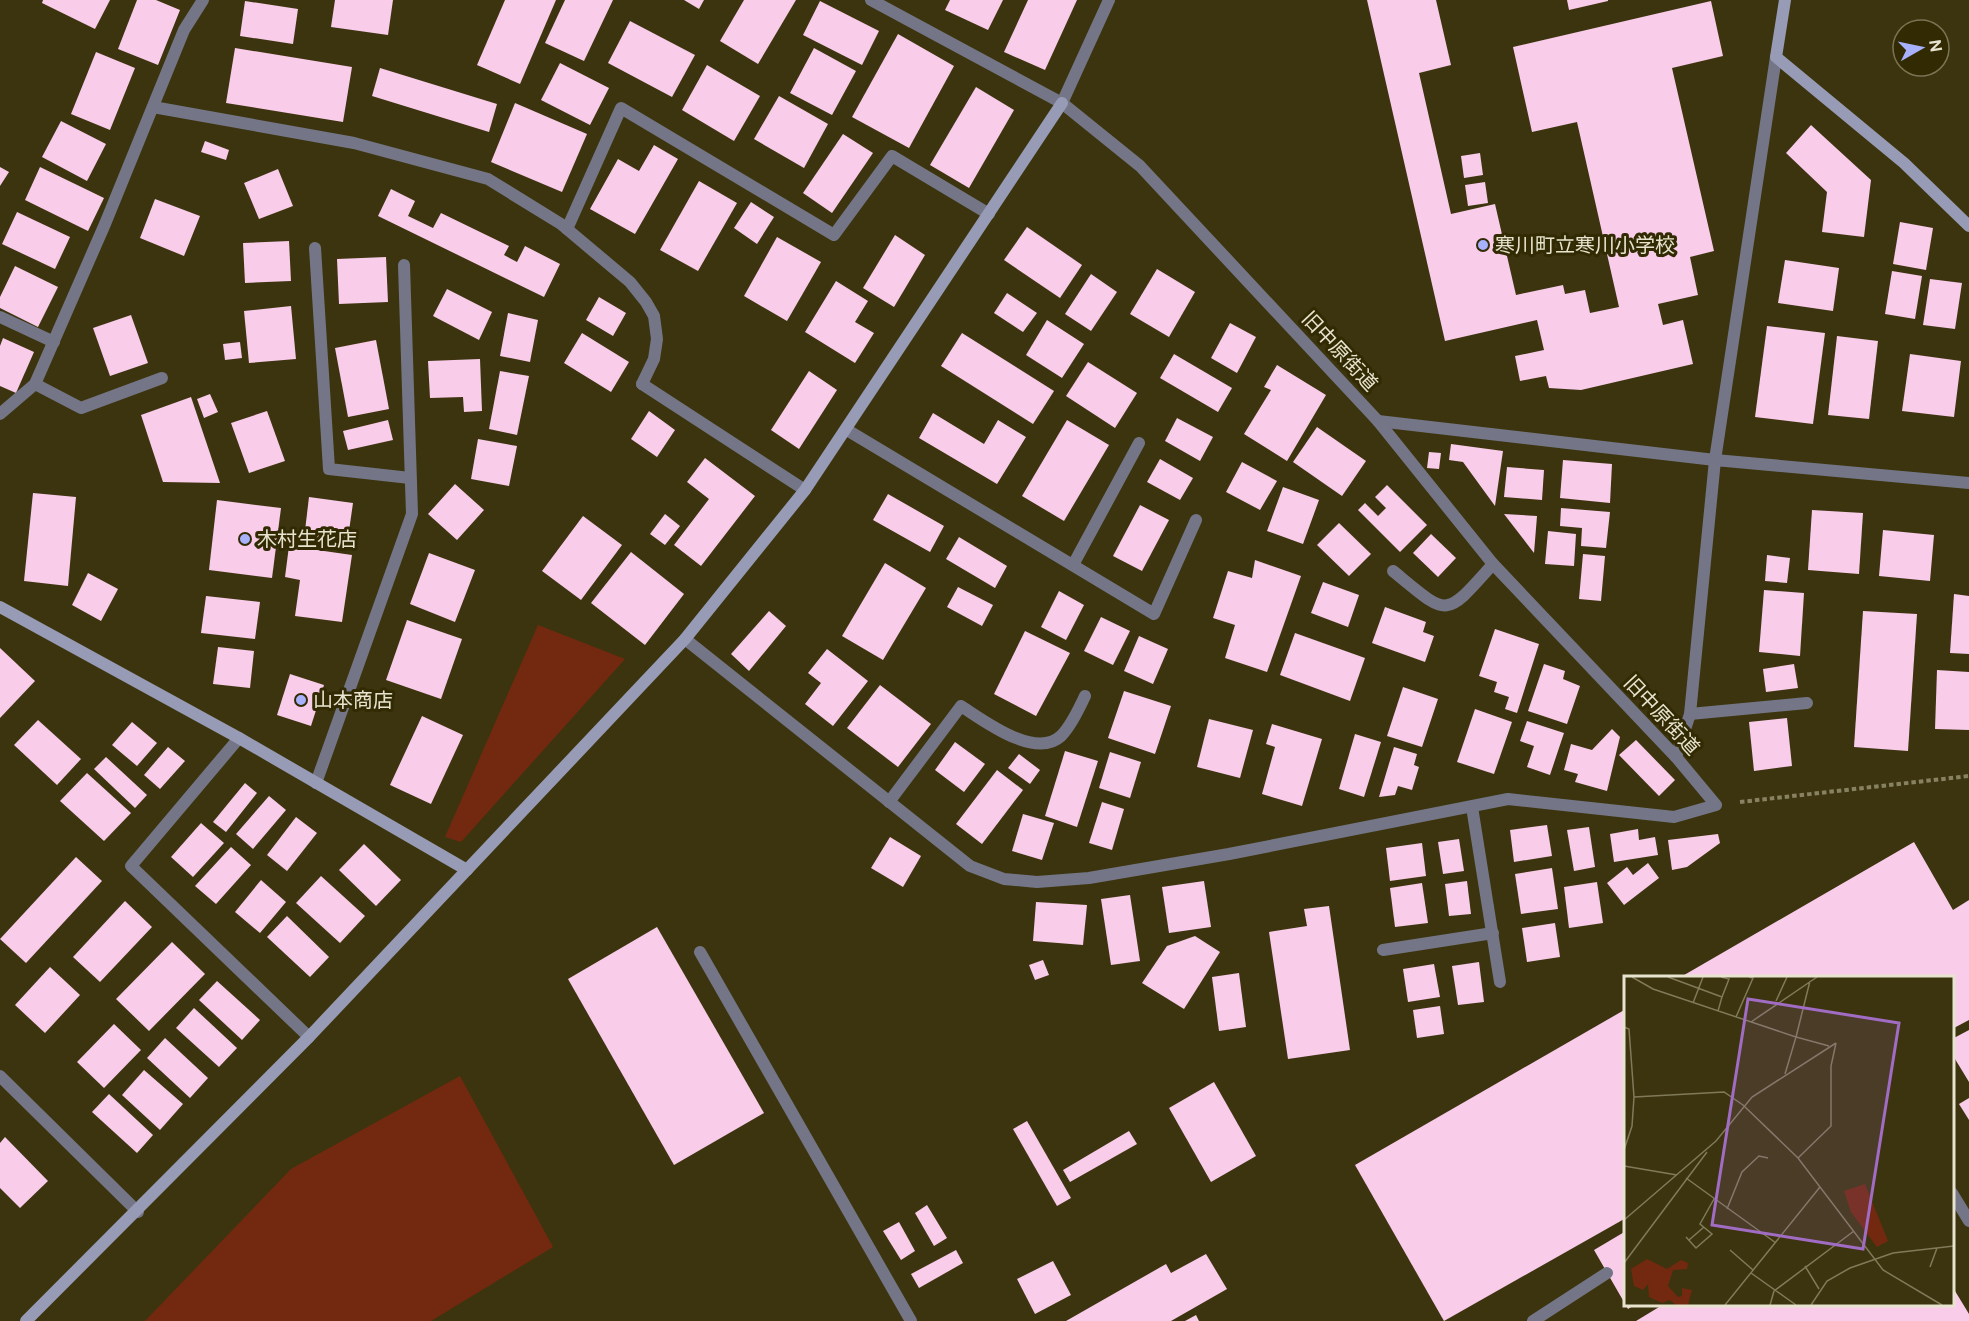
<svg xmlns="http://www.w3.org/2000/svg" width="1969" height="1321" font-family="'Public Sans','Noto Sans JP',sans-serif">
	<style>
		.green { fill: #732910 }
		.building { fill: #f9ccea }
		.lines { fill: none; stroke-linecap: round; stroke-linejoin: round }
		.path { stroke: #888263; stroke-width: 4; stroke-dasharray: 4.5 3; stroke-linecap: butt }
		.lane { stroke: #747687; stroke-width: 12 }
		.street { stroke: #747687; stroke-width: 12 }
		.secondary { stroke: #979bb5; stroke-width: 12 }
		.poi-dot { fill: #a7b1fc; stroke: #322a03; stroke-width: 2 }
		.labels { text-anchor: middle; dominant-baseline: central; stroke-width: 6; stroke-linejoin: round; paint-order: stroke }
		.poi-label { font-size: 20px; fill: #e7e3ce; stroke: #322a03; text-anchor: start }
		.street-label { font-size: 20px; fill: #e7e3ce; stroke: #322a03 }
		.inset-road { fill: none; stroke: #807a5b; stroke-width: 1.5 }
		.view { fill: #a16cc4; fill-opacity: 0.15; stroke: #a16cc4; stroke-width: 3 }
		.inset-edge { fill: none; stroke: #e7e3ce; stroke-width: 3 }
	</style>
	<rect width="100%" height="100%" fill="#3c340e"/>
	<g class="green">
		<polygon points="538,625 625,659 461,842 445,837"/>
		<polygon points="460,1076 553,1247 431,1321 145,1321 291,1169"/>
	</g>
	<g class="building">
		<polygon points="43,0 110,0 95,29 42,3"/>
		<polygon points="137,0 156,0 180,10 158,65 118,49"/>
		<polygon points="335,0 393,0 388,35 331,27"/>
		<polygon points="505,0 556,0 520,84 477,65"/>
		<polygon points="565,0 613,0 584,61 545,43"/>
		<polygon points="684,0 704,0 699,9"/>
		<polygon points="744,0 796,0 758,64 720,41"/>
		<polygon points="950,0 1003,0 988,30 945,10"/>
		<polygon points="1028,0 1077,0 1045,70 1004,52"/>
		<polygon points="1367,0 1436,0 1451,65 1419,73 1451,214 1495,204 1516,295 1563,285 1565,294 1585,290 1590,313 1619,307 1577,122 1532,132 1513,47 1711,1 1723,56 1672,68 1714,251 1690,257 1698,295 1658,304 1663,325 1683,320 1693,364 1581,390 1549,388 1546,376 1520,381 1515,356 1544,350 1537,320 1445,341"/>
		<polygon points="1567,0 1608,0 1608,1 1569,10"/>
		<polygon points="245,1 298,9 293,44 240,36"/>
		<polygon points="820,1 879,31 862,65 803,35"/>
		<polygon points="630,21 695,55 672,97 608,63"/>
		<polygon points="898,34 954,66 909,148 852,117"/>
		<polygon points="235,48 352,67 343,122 226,103"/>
		<polygon points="814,48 856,71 832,115 790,93"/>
		<polygon points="96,52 135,68 110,130 71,114"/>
		<polygon points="560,63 609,88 590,125 541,100"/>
		<polygon points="707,65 760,96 734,141 682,110"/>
		<polygon points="380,68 497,104 489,132 372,96"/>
		<polygon points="976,87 1014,110 969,188 930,165"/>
		<polygon points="779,96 828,124 804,168 754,139"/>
		<polygon points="515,103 587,134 562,192 491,162"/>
		<polygon points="61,121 106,144 87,181 42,157"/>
		<polygon points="1811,125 1871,180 1864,237 1822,232 1827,192 1786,153"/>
		<polygon points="843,134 873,153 832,213 803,193"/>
		<polygon points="205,141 229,150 226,160 201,152"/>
		<polygon points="654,145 678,159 635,234 590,209 618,159 639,171"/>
		<polygon points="1480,153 1483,175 1464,178 1461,156"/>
		<polygon points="0,167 9,172 0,186"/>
		<polygon points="40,167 104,198 88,231 25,200"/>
		<polygon points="278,169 293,206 259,219 244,183"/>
		<polygon points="699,181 737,203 698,271 660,250"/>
		<polygon points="1485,182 1488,203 1468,206 1465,185"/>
		<polygon points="391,189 415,201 408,216 433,228 441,213 509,246 504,255 517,262 525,246 560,264 544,297 378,216"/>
		<polygon points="155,199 200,216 184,256 140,238"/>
		<polygon points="751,202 774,217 757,244 734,228"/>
		<polygon points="17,212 70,237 55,269 2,244"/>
		<polygon points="1900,222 1933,228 1926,270 1893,264"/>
		<polygon points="1027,227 1082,265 1060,298 1004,260"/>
		<polygon points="895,235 925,255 894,307 863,288"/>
		<polygon points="777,237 821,262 787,321 744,296"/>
		<polygon points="289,241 291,281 245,283 243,243"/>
		<polygon points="386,257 388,302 339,304 337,259"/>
		<polygon points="1785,260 1839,268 1833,311 1778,303"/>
		<polygon points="15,266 58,287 38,327 0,308 0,297"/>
		<polygon points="1157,269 1195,292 1169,337 1130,314"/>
		<polygon points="1892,271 1922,276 1915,319 1885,314"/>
		<polygon points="1091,274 1117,292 1091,331 1065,314"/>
		<polygon points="1930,279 1962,283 1955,329 1923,325"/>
		<polygon points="836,281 868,301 855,322 874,333 855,363 805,332"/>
		<polygon points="447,289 492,312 479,340 433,316"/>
		<polygon points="1007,293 1037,313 1023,332 994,313"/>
		<polygon points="599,297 626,313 613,336 586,320"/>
		<polygon points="291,306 296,359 249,363 244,311"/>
		<polygon points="508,313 538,320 530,362 500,356"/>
		<polygon points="131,315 148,363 110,376 93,328"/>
		<polygon points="1047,320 1084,344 1062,378 1026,355"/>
		<polygon points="1230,323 1256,337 1237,373 1211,358"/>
		<polygon points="1767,326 1825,333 1813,424 1755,417"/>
		<polygon points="582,333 629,362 611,392 564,363"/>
		<polygon points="962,333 1054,391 1033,424 941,366"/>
		<polygon points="1837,336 1878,341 1869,419 1828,415"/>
		<polygon points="3,338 34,352 16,393 0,386 0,346"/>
		<polygon points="376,340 389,409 348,417 335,348"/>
		<polygon points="240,342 242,358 225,360 223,344"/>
		<polygon points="1174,354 1232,388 1218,412 1160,378"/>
		<polygon points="1910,354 1961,361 1954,417 1902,411"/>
		<polygon points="480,359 482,411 464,412 463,397 430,398 428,361"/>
		<polygon points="1088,362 1137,393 1115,428 1066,396"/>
		<polygon points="1277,365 1326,395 1287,461 1244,434 1271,390 1264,387"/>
		<polygon points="500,371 529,376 517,435 489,429"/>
		<polygon points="809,371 837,390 799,449 771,430"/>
		<polygon points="210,394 218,412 204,418 197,399"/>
		<polygon points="191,397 220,483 163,482 141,415"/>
		<polygon points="267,411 285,461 249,473 231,423"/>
		<polygon points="649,411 675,430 657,457 631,439"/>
		<polygon points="933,413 984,444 998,420 1026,437 997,484 919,438"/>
		<polygon points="1177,418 1213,437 1200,461 1165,441"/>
		<polygon points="388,420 393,440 348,450 343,431"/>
		<polygon points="1067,420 1109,445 1064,521 1022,496"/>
		<polygon points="1317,427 1366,461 1342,496 1293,462"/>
		<polygon points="478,439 517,446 509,486 471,479"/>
		<polygon points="1451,444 1503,451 1495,506 1463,462 1449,460"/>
		<polygon points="1429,452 1441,453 1439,469 1427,468"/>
		<polygon points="705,458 755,496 701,566 674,545 709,499 687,482"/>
		<polygon points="1160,459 1193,478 1180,500 1147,482"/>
		<polygon points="1563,460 1612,464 1610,503 1560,498"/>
		<polygon points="1242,462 1277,481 1260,510 1226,492"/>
		<polygon points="1507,467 1544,470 1542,500 1504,497"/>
		<polygon points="455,484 484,510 457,540 428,514"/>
		<polygon points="1387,485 1427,525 1400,552 1358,510 1365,503 1378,516 1386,508 1375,497"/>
		<polygon points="1283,487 1319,500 1303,544 1267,531"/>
		<polygon points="33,493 76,497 68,586 24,581"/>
		<polygon points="888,494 944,526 930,552 873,520"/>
		<polygon points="309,497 353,503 347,545 304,539"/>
		<polygon points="217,500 281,508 272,578 209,570"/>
		<polygon points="1140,505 1169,520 1142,571 1113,556"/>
		<polygon points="1561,508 1610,512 1606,548 1581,546 1582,528 1560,526"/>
		<polygon points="1812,510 1863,513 1859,574 1808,570"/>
		<polygon points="665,514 680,526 665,545 650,534"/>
		<polygon points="1504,514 1537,516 1534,553"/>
		<polygon points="583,516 622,545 581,600 542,571"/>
		<polygon points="1339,523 1371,554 1349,576 1317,545"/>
		<polygon points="1883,530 1934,535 1930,581 1879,576"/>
		<polygon points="1548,531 1576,534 1574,566 1545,564"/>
		<polygon points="1431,534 1456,558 1438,577 1413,553"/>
		<polygon points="959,537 1007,566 995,588 946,559"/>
		<polygon points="289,546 352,555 342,622 295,616 300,580 285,577"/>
		<polygon points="631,552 684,594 645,645 591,603"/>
		<polygon points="429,553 475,570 455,622 410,604"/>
		<polygon points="1583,554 1605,556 1601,601 1579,599"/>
		<polygon points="1767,555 1790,558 1787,583 1765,581"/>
		<polygon points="1255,560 1301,576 1267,672 1225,658 1235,625 1213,618 1228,571 1252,578"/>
		<polygon points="885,563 926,588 883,660 842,636"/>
		<polygon points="88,573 118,589 101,621 72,605"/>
		<polygon points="1323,582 1359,595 1348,627 1311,613"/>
		<polygon points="958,587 993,605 982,626 947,607"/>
		<polygon points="1764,590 1804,593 1800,656 1759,652"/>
		<polygon points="1059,591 1084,605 1066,640 1041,627"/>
		<polygon points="1954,594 1969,596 1969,654 1950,653"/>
		<polygon points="206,596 260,602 255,639 201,633"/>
		<polygon points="1385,607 1426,622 1423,632 1434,636 1425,662 1372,643"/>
		<polygon points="769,611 786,626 749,671 731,654"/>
		<polygon points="1863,611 1917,614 1908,751 1854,747"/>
		<polygon points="1101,617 1130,631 1113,665 1084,651"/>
		<polygon points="407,620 462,639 441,699 386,680"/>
		<polygon points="1495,629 1539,644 1517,713 1505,709 1509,697 1494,692 1497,682 1479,676"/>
		<polygon points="1025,631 1070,653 1036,716 994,694"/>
		<polygon points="1295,633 1365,658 1350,701 1280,675"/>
		<polygon points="1139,636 1168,649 1153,684 1124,671"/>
		<polygon points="218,647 254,651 250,688 213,684"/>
		<polygon points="0,648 35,681 0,718"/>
		<polygon points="827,649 868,681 833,726 805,704 821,683 808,673"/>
		<polygon points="1544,664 1565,671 1563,679 1580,686 1567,724 1528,711"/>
		<polygon points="1794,664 1798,688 1766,692 1763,669"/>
		<polygon points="1937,670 1969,672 1969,730 1935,729"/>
		<polygon points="290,674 324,685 311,726 277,715"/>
		<polygon points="880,685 931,724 898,767 847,728"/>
		<polygon points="1403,687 1438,699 1422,747 1387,736"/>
		<polygon points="1124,691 1171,706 1155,754 1108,738"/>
		<polygon points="1475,709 1512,722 1494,774 1457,762"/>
		<polygon points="422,716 463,735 431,804 390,785"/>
		<polygon points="1787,718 1792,766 1754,771 1749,722"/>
		<polygon points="1209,719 1253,730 1240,778 1197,767"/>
		<polygon points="38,720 81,759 57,785 14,745"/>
		<polygon points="1527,721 1564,733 1550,775 1527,767 1534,746 1520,741"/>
		<polygon points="132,722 157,743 137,766 112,745"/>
		<polygon points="1272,724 1322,739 1302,806 1262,794 1275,747 1266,744"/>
		<polygon points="1612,729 1620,737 1607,791 1575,782 1578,774 1564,770 1571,744 1592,750"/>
		<polygon points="1355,734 1381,742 1364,797 1339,789"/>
		<polygon points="1636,740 1675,780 1659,796 1619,755"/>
		<polygon points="955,742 985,764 964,792 935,770"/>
		<polygon points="168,747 185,761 160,789 144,775"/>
		<polygon points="1394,747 1417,754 1414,765 1419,767 1412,790 1398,786 1395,795 1379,797"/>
		<polygon points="1065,751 1098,761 1077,827 1045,816"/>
		<polygon points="1110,752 1141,762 1130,798 1099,788"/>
		<polygon points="1019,754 1040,770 1030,784 1008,768"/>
		<polygon points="106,757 147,795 135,808 94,769"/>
		<polygon points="997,770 1023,790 982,844 956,824"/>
		<polygon points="87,773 131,813 104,841 60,801"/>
		<polygon points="245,783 257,793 226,832 213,822"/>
		<polygon points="269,796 286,810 253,849 236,834"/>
		<polygon points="1102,802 1124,809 1112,850 1089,843"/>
		<polygon points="1023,814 1054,823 1042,860 1012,851"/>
		<polygon points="296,817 317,833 287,871 267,855"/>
		<polygon points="201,823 224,843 193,877 171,857"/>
		<polygon points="1547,825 1552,856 1514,862 1510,830"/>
		<polygon points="1589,827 1595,867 1574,871 1567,830"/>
		<polygon points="1638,829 1639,840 1655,837 1658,855 1614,862 1610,834"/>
		<polygon points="1718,834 1720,843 1687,867 1672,870 1668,840"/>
		<polygon points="890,837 921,856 903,887 871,868"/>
		<polygon points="1459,839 1464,871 1443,874 1438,842"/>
		<polygon points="1914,842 1953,910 1969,900 1969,1020 1952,1029 1952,978 1679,978"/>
		<polygon points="1422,843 1426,876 1390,881 1386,848"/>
		<polygon points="364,844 401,880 376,906 339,870"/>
		<polygon points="231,847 251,865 216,904 195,886"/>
		<polygon points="76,857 102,881 26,963 0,939"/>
		<polygon points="1648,863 1659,878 1624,905 1607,883 1627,867 1633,875"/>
		<polygon points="1552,868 1558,909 1521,914 1515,874"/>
		<polygon points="321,876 365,916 340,943 296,903"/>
		<polygon points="261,880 286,902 260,933 235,912"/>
		<polygon points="1204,881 1211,927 1169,933 1162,887"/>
		<polygon points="1467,881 1471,914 1449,916 1445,884"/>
		<polygon points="1597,882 1603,923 1569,928 1564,887"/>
		<polygon points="1422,883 1428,923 1395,927 1390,888"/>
		<polygon points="1130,895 1140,961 1111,965 1101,899"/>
		<polygon points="125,901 152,927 100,982 73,957"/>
		<polygon points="1036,902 1087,905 1083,945 1033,941"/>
		<polygon points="1329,906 1350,1050 1288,1059 1269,932 1307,926 1304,909"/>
		<polygon points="287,916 329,957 310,977 267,937"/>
		<polygon points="1555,923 1560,957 1527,962 1522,928"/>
		<polygon points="657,927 764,1113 674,1165 568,979"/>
		<polygon points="1195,936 1220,952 1184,1009 1142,983 1167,946"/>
		<polygon points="172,942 205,974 149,1031 116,999"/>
		<polygon points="1043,960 1049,975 1035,980 1029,965"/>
		<polygon points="1479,962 1484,1002 1458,1005 1452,966"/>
		<polygon points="1434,964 1440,997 1408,1002 1403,969"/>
		<polygon points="50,967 80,995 45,1033 15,1005"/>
		<polygon points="1239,973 1246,1027 1219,1031 1212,977"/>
		<polygon points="217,981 260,1020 242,1040 199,1000"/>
		<polygon points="1440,1006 1444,1034 1417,1038 1413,1010"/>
		<polygon points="194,1008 237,1048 219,1067 176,1028"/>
		<polygon points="1626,1009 1626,1218 1444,1321 1355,1165"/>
		<polygon points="114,1024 141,1050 104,1088 77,1062"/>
		<polygon points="1969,1030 1969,1082 1952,1054 1952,1039"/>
		<polygon points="165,1038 208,1078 190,1098 147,1058"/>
		<polygon points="144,1070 183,1104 160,1130 122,1095"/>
		<polygon points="1214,1082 1256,1156 1211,1182 1169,1108"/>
		<polygon points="109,1094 153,1135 137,1153 92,1112"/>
		<polygon points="1969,1098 1969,1120 1959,1104"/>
		<polygon points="1027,1121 1071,1198 1057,1206 1013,1129"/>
		<polygon points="1129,1131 1137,1144 1070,1182 1063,1170"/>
		<polygon points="5,1137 48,1181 20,1208 0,1188 0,1143"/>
		<polygon points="927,1205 947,1238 934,1246 915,1213"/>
		<polygon points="899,1222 915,1251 901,1260 883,1231"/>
		<polygon points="1626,1231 1626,1304 1636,1304 1628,1309 1594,1250"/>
		<polygon points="956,1250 963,1263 919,1288 911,1274"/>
		<polygon points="1206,1254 1227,1289 1171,1321 1066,1321 1166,1264 1171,1273"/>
		<polygon points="1053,1261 1071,1295 1035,1314 1017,1279"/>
		<polygon points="1952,1286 1969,1314 1969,1321 1636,1321 1664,1304 1952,1304"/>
		<polygon points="1196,1315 1199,1321 1185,1321"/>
	</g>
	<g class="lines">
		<polyline class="path" points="1740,802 1969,776"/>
		<g class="lane">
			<polyline points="567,229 621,108 834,235 892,156 989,214"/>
			<polyline points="315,248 329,469 410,478"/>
			<polyline points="35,384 81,408 162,378"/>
			<polyline points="642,384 805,490"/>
			<polyline points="847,430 1154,614 1196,520"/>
			<polyline points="1073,565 1139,443"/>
			<path d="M1393,571C1449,617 1444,619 1493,564"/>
			<polyline points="1690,714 1807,703"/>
			<polyline points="239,738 131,866 309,1037"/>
			<polyline points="316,783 412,514 404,265"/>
			<path d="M889,802L961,706C983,720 1035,760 1061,736C1071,726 1079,709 1085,696"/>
			<polyline points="1472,807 1500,982"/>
			<polyline points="1383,950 1493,933"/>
			<polyline points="700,952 911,1321"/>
			<polyline points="1952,1193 1969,1221"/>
			<polyline points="1533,1321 1607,1273"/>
		</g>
		<g class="street">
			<polyline points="1062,103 1109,0"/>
			<polyline points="153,107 354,143 488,179 561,224 630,282 646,302 654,316 657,339 654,359 642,384"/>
			<polyline points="0,317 54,342"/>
			<polyline points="0,414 35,384 105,224 184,30 203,0"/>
			<polyline points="1378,421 1715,460 1776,57"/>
			<polyline points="685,639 970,866 1004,879 1037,882 1089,878 1229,854 1508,799 1674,817 1716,805 1676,757 1493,564 1378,421 1140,166 1062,103 871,0"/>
			<polyline points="1676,757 1690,714 1715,460 1969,483"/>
			<polyline points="0,1076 138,1212"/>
		</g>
		<g class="secondary">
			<polyline points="1785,0 1776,57 1904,163 1969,226"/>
			<polyline points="0,607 239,738 467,870"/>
			<polyline points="26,1321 309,1037 685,639 805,490 1062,103"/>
		</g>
	</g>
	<g class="poi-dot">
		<circle cx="1483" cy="245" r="6"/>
		<circle cx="245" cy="539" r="6"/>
		<circle cx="301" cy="700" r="6"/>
	</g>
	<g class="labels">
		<g class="poi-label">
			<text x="1495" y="245">寒川町立寒川小学校</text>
			<text x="257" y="539">木村生花店</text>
			<text x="313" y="700">山本商店</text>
		</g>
		<g class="street-label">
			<text transform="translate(1340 351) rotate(47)">旧中原街道</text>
			<text transform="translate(1662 715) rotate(47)">旧中原街道</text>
		</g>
	</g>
	<g transform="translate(1624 976)">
		<rect width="330" height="330" fill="#3c340e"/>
		<path d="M241,208L264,265L253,271L227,236L220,215ZM23,283L43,293L57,284L64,287L63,293L49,294L44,310L54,321L58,320V312L68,314L64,329H52L46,324L38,327L25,321L24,308L19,314L10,310L7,293Z" fill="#732910"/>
		<path class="inset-road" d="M8,1L29,13L172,61L161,98M44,1L98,21L94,35M97,1L105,3L98,21M186,5L172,61L205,70M152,25L163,1M69,27L79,1M112,41L129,2L125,1M127,46L193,1M0,51L5,53L10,121L8,150L0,174M10,121L100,116L119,129L174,182L259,294L318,329M174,182L207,150V90L212,67M0,190L53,199M62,202L152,267M103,233L118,196L135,180L144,182M0,244L92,165L128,121L212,67M62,261L72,272L88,258L76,248L90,223M65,264L80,251M106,274L129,294M0,287L83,176M181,290L195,313M306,291L313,272M127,297L172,329M101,329L196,211M146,329L150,315L230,255M187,329L203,305L226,292L269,277L330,270"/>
		<path class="view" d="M124,23L275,47L239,273L88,249Z"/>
		<rect width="330" height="330" class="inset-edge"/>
	</g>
	<g transform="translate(1921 48) rotate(81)"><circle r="28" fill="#322a03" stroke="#7a7454" stroke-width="1.5"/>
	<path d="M0-4.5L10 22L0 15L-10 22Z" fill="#a7b1fc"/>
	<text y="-9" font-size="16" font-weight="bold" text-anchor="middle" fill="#e7e3ce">N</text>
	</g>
</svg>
